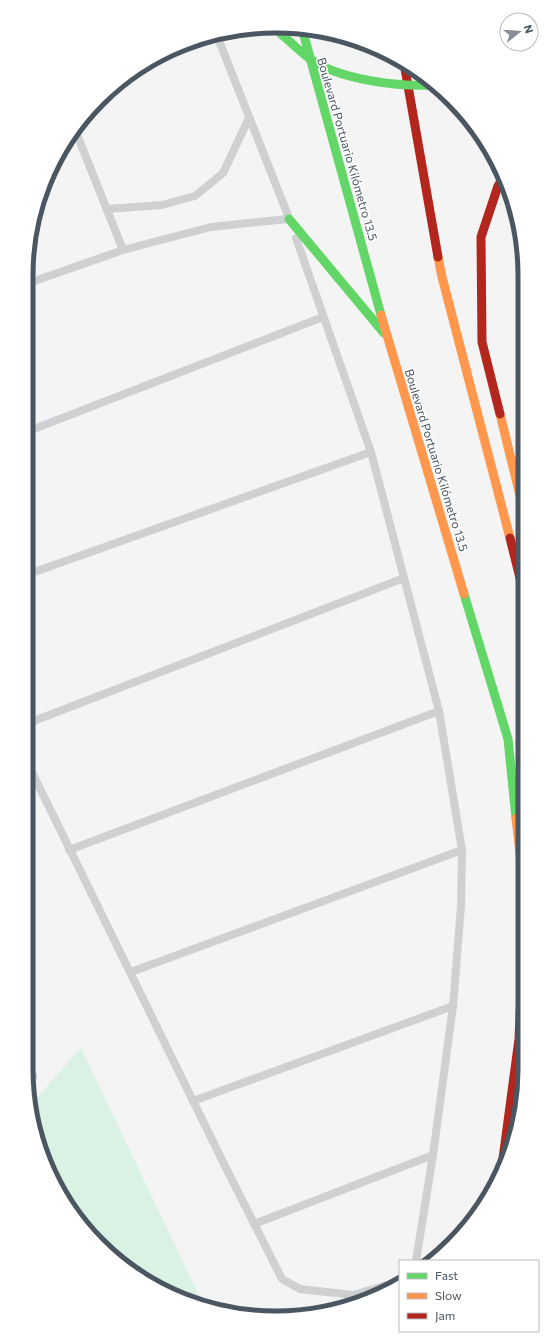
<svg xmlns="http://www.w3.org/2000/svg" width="551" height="1344" font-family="Commissioner,sans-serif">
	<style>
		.green { fill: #d9f2e3 }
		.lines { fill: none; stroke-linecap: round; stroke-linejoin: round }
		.lane { stroke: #ced0d2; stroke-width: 8 }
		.street { stroke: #ced0d2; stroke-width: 16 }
		.fast { stroke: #63d668; stroke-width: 9 }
		.slow { stroke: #ff974d; stroke-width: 9 }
		.jam { stroke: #b3261e; stroke-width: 9 }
		.fast-bridge { stroke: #63d668; stroke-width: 9 }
		.labels { text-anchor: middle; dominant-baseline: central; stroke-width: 3; stroke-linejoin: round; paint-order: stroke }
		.street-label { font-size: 12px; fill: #4a5661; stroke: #fff }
		.rim { fill: none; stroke: #4a5661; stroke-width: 5 }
	</style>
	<rect width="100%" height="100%" fill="#f4f4f4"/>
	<polygon class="green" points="81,1048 202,1302 151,1285 88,1233 39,1149 32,1103"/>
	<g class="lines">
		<g class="lane">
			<polyline points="218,38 289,218"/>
			<polyline points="76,132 123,250"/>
			<polyline points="107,209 162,205 195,196 223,173 249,118"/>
			<polyline points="296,238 371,452 439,711 462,850 461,906 453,1006 433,1155 416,1261"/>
			<polyline points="26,284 123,250 211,227 288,219"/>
			<polyline points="26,432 323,317"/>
			<polyline points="26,575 371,452"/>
			<polyline points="26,724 404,578"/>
			<polyline points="26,760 225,1166 282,1279 300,1289 353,1295 400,1281"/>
			<polyline points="69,850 439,711"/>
			<polyline points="131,972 462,850"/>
			<polyline points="193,1101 453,1006"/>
			<polyline points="254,1224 433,1155"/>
		</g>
		<polyline class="street" points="27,1075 29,1077 28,1079"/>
		<g class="fast">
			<polyline points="303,32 381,315"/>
			<polyline points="289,219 384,333"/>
			<polyline points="464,594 508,739 516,818"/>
		</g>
		<g class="slow">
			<polyline points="438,257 442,277 510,538"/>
			<polyline points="381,315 464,594"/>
			<polyline points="500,414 524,512"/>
			<polyline points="516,818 525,898"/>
		</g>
		<g class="jam">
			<polyline points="404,63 438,257"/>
			<polyline points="500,414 482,342 481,237 498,186 504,176"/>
			<polyline points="510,538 524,594"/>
			<polyline points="502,1166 519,1039 525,903"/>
		</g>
		<path class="fast-bridge" d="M278,29L280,33C291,42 301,53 313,61C343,80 399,87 434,85"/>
	</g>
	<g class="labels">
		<g class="street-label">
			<text transform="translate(348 149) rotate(74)">Boulevard Portuario Kilómetro 13.5</text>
			<text transform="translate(437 460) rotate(73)">Boulevard Portuario Kilómetro 13.5</text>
		</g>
	</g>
	<path d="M0 0H551V1344H0ZM275 33H276A242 242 0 0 1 518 275V1069A242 242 0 0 1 276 1311H275A242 242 0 0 1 33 1069V275A242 242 0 0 1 275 33Z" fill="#fff" fill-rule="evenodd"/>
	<path class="rim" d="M275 33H276A242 242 0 0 1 518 275V1069A242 242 0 0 1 276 1311H275A242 242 0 0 1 33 1069V275A242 242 0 0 1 275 33Z"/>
	<rect x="399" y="1260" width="140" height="72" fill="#ffffff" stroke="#b7bbc0"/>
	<rect x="407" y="1273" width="20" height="6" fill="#63d668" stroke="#b7bbc0"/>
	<text x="435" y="1280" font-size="12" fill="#4a5661">Fast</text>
	<rect x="407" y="1293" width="20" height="6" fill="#ff974d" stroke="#b7bbc0"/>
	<text x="435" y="1300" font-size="12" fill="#4a5661">Slow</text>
	<rect x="407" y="1313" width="20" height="6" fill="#b3261e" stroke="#b7bbc0"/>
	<text x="435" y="1320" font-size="12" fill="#4a5661">Jam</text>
	<g transform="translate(519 32) rotate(73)"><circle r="19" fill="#ffffff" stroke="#b7bbc0"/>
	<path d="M0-3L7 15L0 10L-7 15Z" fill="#868d94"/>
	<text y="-6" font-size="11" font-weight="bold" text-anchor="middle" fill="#4a5661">N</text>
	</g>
</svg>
